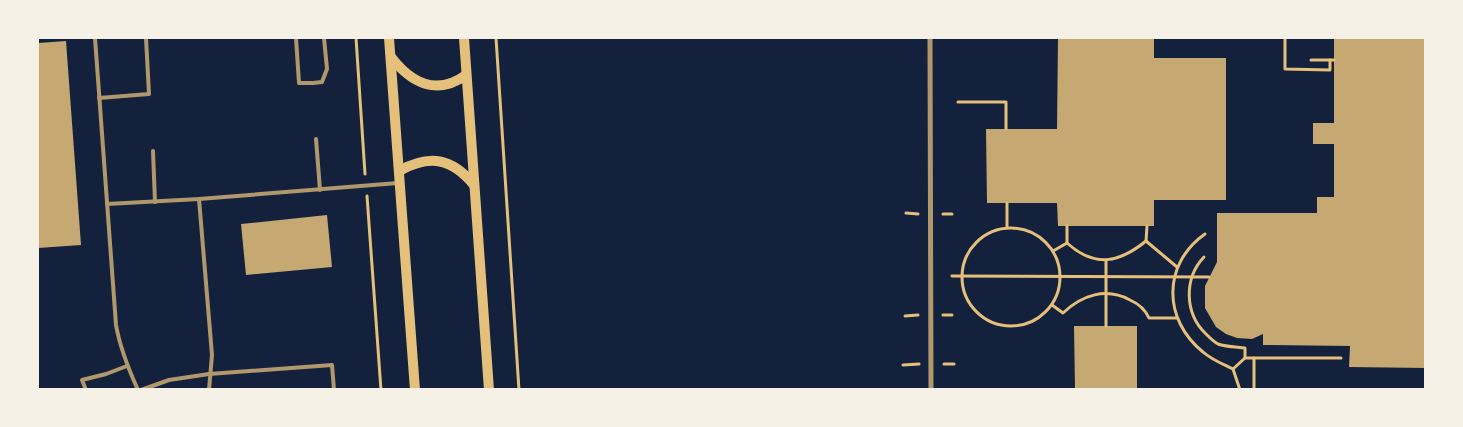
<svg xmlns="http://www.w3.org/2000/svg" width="1463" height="427" font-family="'Fira Sans Condensed',sans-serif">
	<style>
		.building { fill: #c6a872 }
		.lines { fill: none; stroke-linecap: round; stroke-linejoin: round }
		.path { stroke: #e5c07b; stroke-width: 3 }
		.service { stroke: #b1986c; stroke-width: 4 }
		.minor { stroke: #b1986c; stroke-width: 5 }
		.secondary { stroke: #e5c07b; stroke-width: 10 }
	</style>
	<rect width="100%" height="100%" fill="#14213d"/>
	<g class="building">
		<polygon points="1058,38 1154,38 1154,58 1226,58 1226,200 1154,200 1154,226 1058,226 1057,203 987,203 986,129 1057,129"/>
		<polygon points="1334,38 1426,38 1426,368 1349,367 1350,346 1263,345 1263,334 1252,339 1237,338 1226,334 1216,327 1205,308 1205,286 1217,262 1217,213 1317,213 1317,197 1334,197 1334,144 1313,144 1313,123 1334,123"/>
		<polygon points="66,41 81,245 38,248 38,43"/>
		<polygon points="327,215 332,267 246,275 241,224"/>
		<polygon points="1074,326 1137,326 1137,390 1075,390"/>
	</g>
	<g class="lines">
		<g class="path">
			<polyline points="356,38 365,174"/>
			<polyline points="496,38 519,390"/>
			<polyline points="1285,38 1285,69 1330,70 1330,60"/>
			<polyline points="1311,60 1334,60"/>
			<polyline points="958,102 1006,102 1006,129"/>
			<polyline points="367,196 381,390"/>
			<polyline points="1007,203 1007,227"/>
			<polyline points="906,213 918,214"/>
			<polyline points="943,214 952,214"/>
			<polyline points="1067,226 1067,243"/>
			<circle cx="1011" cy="277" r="49"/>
			<path d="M1205,234C1162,264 1163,320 1203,352C1212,360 1223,364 1233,369"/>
			<polyline points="1146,241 1147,226"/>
			<path d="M1053,251L1067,243C1095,268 1119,263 1146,241L1177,267"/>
			<path d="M1204,257C1184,278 1184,313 1206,334C1209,337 1214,342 1218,344C1226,347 1237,347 1245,348V358L1233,369L1240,390"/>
			<polyline points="952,276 1209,277"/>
			<path d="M1052,305L1063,313C1082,295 1106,287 1130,300C1139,304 1145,309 1149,318H1177"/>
			<polyline points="943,315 952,315"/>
			<polyline points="905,316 918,315"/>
			<polyline points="1106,326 1106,260"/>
			<polyline points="1245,358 1341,358"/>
			<polyline points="1254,358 1254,390"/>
			<polyline points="944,364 954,364"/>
			<polyline points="903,365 919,364"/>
		</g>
		<g class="service">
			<path d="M95,38L116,325C120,348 128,368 138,390"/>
			<polyline points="296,38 299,83 313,83 322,82 327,69 324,38"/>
			<polyline points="99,98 149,94 146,38"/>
			<polyline points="316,139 320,190"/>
			<polyline points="153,151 155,202"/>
			<polyline points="199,199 212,355 209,390"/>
			<polyline points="107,204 199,199 398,183"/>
			<polyline points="86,390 82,380 106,374 127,366"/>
			<polyline points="141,390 169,380 209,374 332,365 334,390"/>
		</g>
		<polyline class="minor" points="930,38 931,390"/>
		<g class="secondary">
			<polyline points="389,38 415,390"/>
			<polyline points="464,38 489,390"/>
			<path d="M391,57C411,83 437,96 466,75"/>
			<path d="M399,171C430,154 452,158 474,185"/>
		</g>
	</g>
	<rect width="1463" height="427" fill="none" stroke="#f6f1e7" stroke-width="78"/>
</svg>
